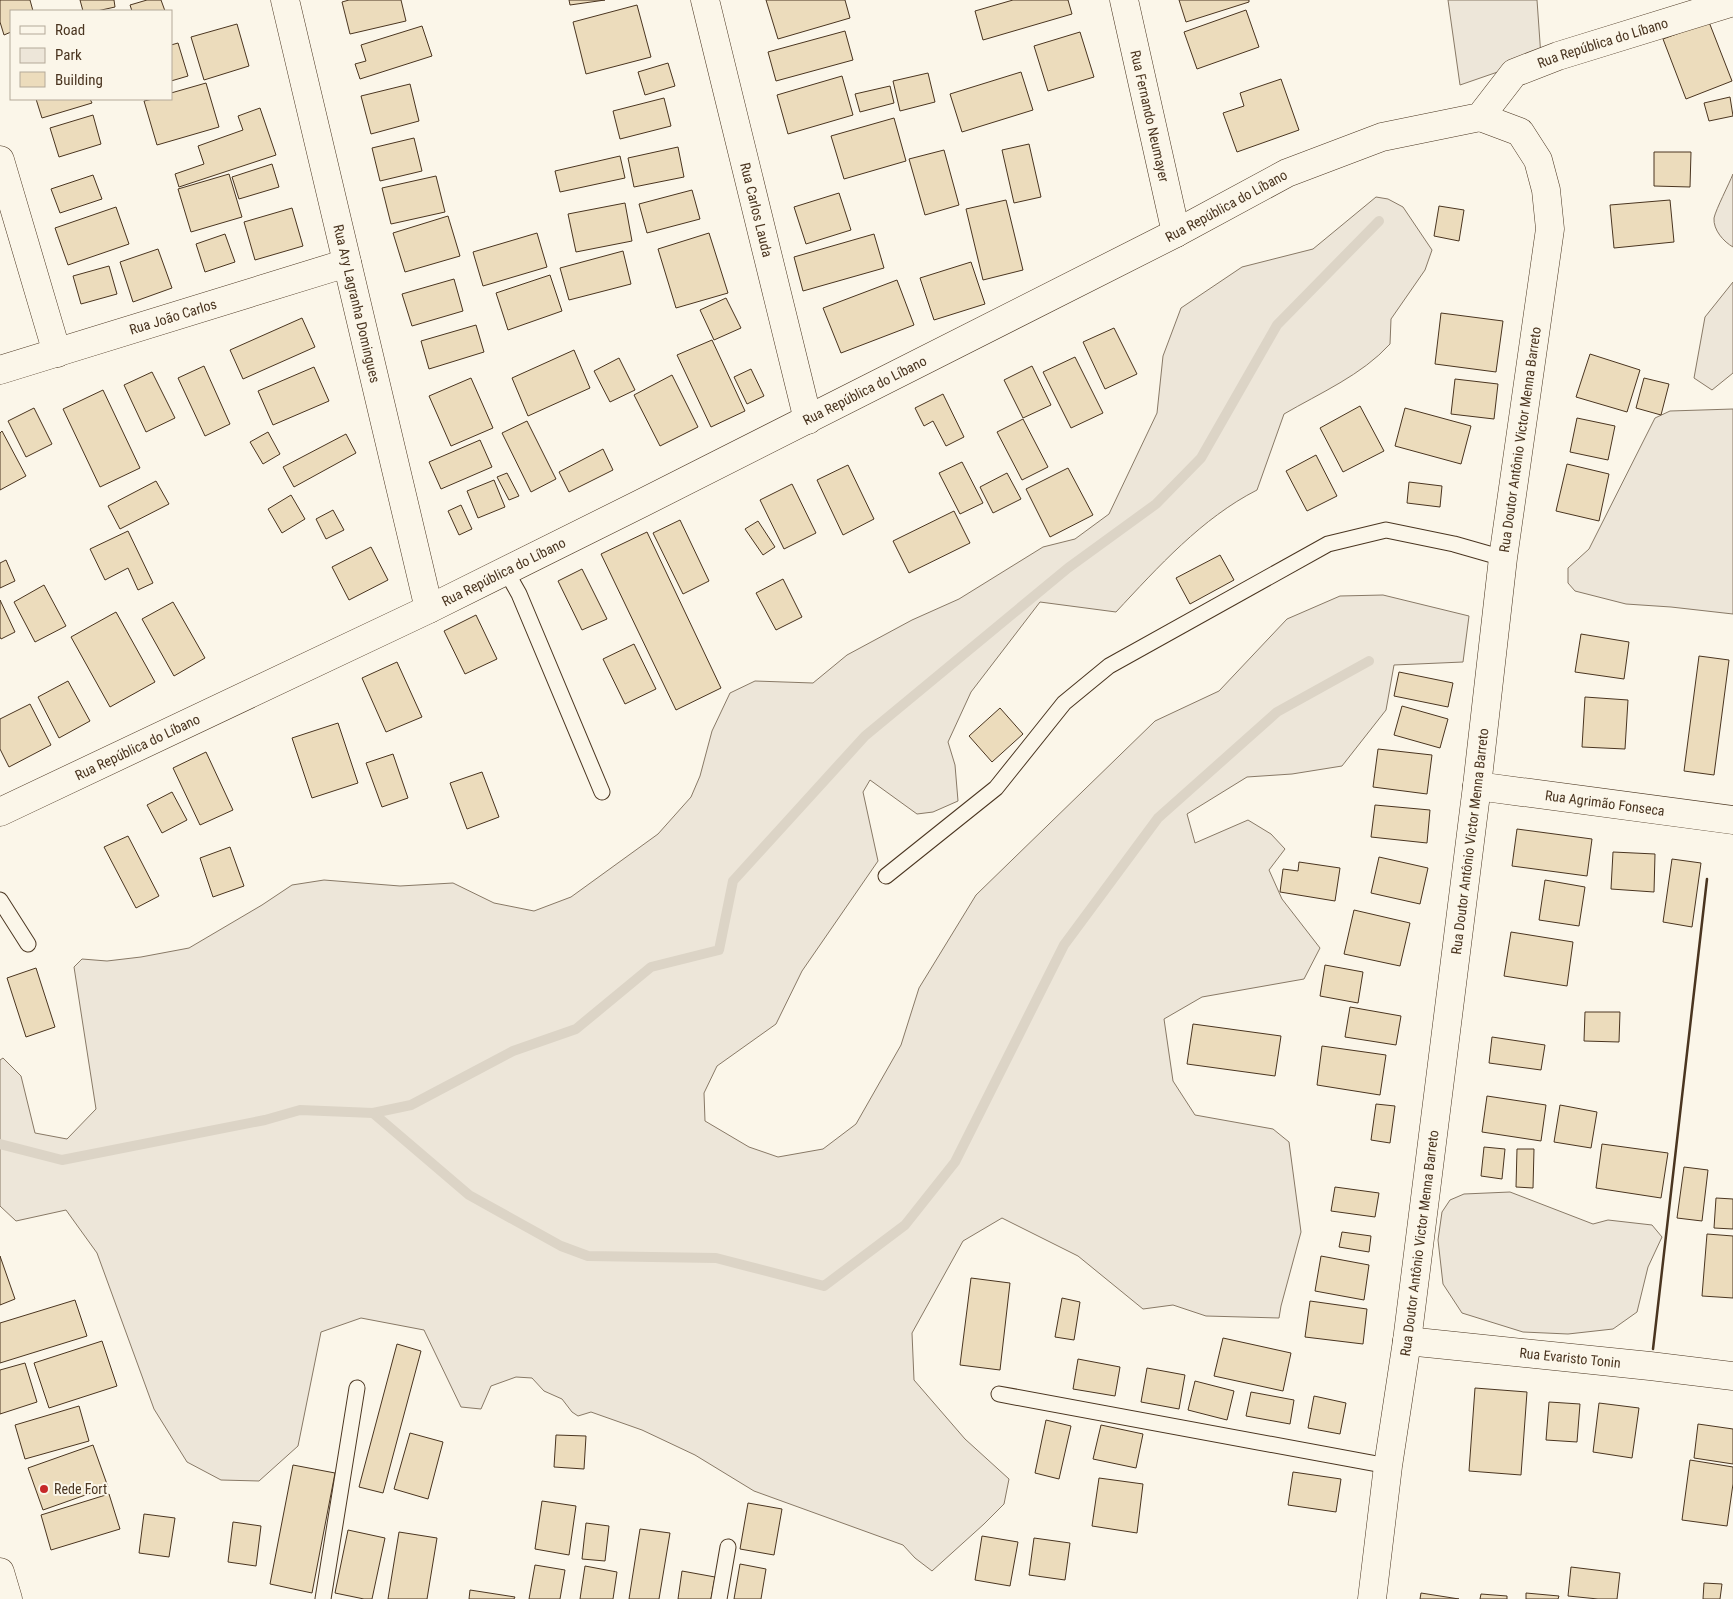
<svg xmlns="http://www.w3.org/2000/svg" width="1733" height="1599" font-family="'Roboto Condensed',sans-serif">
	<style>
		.green { fill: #ede6d9; stroke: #887966 }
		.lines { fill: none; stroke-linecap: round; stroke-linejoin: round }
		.stream { stroke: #dcd4c6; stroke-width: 10 }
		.building { fill: #ecdcbc; stroke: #4a3520 }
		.lane-casing { stroke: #4a3520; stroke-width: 17 }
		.street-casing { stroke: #4a3520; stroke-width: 29 }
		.secondary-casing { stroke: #4a3520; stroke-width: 29 }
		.lane { stroke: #fbf6e9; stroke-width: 15 }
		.street { stroke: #fbf6e9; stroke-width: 28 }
		.secondary { stroke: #fbf6e9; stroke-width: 28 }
		.wall { stroke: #4a3520; stroke-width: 2.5 }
		.poi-dot { fill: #c62828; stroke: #fbf6e9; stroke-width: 2 }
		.labels { text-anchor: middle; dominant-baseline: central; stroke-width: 4; stroke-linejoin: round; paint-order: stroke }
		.street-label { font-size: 14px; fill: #4a3520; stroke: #fbf6e9 }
		.poi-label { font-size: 14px; fill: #4a3520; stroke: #fbf6e9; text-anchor: start }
	</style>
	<rect width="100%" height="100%" fill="#fbf6e9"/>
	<g class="green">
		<polygon points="1448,0 1537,0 1541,57 1460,85"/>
		<path d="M1733,174V247C1724,242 1713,230 1714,218C1716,209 1729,184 1733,174Z"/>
		<path d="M1376,197L1388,199L1403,207L1432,250L1425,270L1391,319L1390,344C1362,375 1320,393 1284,414L1257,490C1202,518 1158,567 1116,612L1040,602L971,692L948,742L955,765L958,801L933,812L917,814L870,780L863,792L878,861L802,971L776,1024L717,1066L704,1093L705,1121L749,1147L778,1157L823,1149L856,1124L901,1045L919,988L976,895L1155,721L1219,691L1287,619L1340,596L1383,595L1469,616L1463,662L1394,665L1386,710L1342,766L1292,774L1247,777L1187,814L1195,843L1248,820L1271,834L1285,849L1269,870L1282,899L1320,948L1304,979L1202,997L1164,1019L1173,1081L1195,1115L1273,1129L1289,1142L1301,1232L1281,1306L1279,1318L1206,1316L1173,1305L1143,1309L1078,1256L1002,1218L963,1241L912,1333L914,1380L965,1439L1009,1479L1004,1504L984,1524L932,1571L915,1558L903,1545L754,1491L695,1455L642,1430L591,1412L578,1416L572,1412L562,1399L544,1391L532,1378L516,1377L491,1386L481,1409L461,1407L424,1330L361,1318L321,1332L298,1446L259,1481L221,1480L187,1462L154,1409L97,1253L66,1210L16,1221L0,1206V1060L3,1058L21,1076L35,1133L67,1139L96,1109L74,967L82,959L107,961L141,957L189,948L262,905L292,885L324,880L400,886L453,883L494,903L534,911L571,897L658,834L691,797L700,776L712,731L730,693L755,681L813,683L847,655L912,620L959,599L1043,547L1075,539L1109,514L1157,413L1163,356L1181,308L1242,267L1313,249Z"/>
		<polygon points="1733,282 1733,373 1712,390 1694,378 1705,317"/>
		<polygon points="1733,409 1733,614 1671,607 1626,604 1575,591 1568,583 1568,568 1589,549 1655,418 1670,411"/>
		<polygon points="1510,1192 1593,1224 1608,1220 1652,1225 1662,1237 1648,1267 1637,1312 1613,1329 1568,1334 1523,1332 1462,1313 1443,1284 1438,1240 1442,1212 1450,1200 1464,1194"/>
	</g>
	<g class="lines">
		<g class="stream">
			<polyline points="373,1113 469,1195 561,1246 588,1256 716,1258 824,1286 905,1225 955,1162 1064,945 1158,818 1277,712 1369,661"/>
			<polyline points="0,1144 62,1160 265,1120 300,1110 373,1113 411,1105 513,1051 576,1029 651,967 719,950 733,881 865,736 1068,568 1156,504 1201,458 1277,325 1379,221"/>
		</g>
	</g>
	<g class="building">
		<polygon points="0,0 30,0 33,11 11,11 11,32 4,35 0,22"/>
		<polygon points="80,0 114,0 115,7 97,11 83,11"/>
		<polygon points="147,0 161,0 165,11 132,11 130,5"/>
		<polygon points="349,0 401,0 406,21 350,34 342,2"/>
		<polygon points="569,0 605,0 570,5"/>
		<polygon points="766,0 845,0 850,18 778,39"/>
		<polygon points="1013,0 1068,0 1072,14 983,40 975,11"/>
		<polygon points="1179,0 1249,0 1249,2 1186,22"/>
		<polygon points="637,5 651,57 586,74 573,22"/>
		<polygon points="1246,10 1259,47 1197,69 1184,32"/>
		<polygon points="1709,22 1732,81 1686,99 1663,39"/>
		<polygon points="237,24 249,66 204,80 191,37"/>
		<polygon points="422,26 432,56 360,79 355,64 366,61 361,45"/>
		<polygon points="845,31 853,60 776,81 768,52"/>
		<polygon points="1080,32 1094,77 1048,91 1034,46"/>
		<polygon points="178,43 188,76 171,81 171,45"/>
		<polygon points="668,63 675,86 645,95 638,72"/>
		<polygon points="1021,72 1033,110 962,132 950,94"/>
		<polygon points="928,73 935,102 900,111 893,81"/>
		<polygon points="842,76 853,115 788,134 777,95"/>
		<polygon points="1281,79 1299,130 1237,152 1223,113 1244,106 1240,93"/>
		<polygon points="206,83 219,127 157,145 144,101 153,99 171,99 171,93"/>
		<polygon points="410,84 419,121 371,134 361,96"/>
		<polygon points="890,86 894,103 860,112 855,94"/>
		<polygon points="1730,97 1733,116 1709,121 1704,103"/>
		<polygon points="664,98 671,126 620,139 613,111"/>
		<polygon points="36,99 90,99 92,103 42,118"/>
		<polygon points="260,108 276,155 179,187 175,174 204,164 198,146 243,130 238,116"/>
		<polygon points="93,115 101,144 59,157 50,128"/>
		<polygon points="894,118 906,161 844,179 831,136"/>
		<polygon points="414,138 422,171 380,181 372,148"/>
		<polygon points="1029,144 1041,197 1014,203 1002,150"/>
		<polygon points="678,147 684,177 634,187 628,158"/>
		<polygon points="944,150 959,205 925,215 909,159"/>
		<polygon points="1654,152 1691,152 1690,187 1654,186"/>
		<polygon points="620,156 625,178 560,192 555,171"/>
		<polygon points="272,164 279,187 239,199 232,177"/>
		<polygon points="229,174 242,217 191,232 178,189"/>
		<polygon points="93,175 102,199 60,213 51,189"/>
		<polygon points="436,176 445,212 391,224 382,188"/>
		<polygon points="692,190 700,219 647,233 639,204"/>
		<polygon points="839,193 851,230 806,244 794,207"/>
		<polygon points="1006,200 1023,270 983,280 966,209"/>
		<polygon points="1670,200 1674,242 1614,248 1610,205"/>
		<polygon points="625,203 632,241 576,252 568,214"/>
		<polygon points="1439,206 1464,210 1459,241 1434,236"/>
		<polygon points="116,207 129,244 68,265 55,228"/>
		<polygon points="292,208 303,246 255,260 244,222"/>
		<polygon points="448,216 460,256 405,272 393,233"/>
		<polygon points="537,233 547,267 483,286 473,252"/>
		<polygon points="709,233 728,293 676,308 658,249"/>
		<polygon points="225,234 235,262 205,272 196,244"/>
		<polygon points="874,234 884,268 803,291 794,257"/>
		<polygon points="158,249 172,288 133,302 120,262"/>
		<polygon points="623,251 631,284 569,300 560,268"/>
		<polygon points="971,262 985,304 934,320 920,278"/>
		<polygon points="109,266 117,294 81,304 73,276"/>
		<polygon points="550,275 562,311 508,330 496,293"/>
		<polygon points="454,279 463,311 412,326 402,294"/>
		<polygon points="897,280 914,325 841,353 823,308"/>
		<polygon points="726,298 741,328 714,340 700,310"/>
		<polygon points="1441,313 1503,321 1496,372 1435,364"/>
		<polygon points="302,318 315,347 243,379 230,350"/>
		<polygon points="476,325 484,352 429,369 421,341"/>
		<polygon points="1114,328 1137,374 1105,389 1083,342"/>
		<polygon points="712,340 745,411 711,427 677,355"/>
		<polygon points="574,350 590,388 528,416 512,378"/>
		<polygon points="1590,354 1640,370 1627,412 1576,397"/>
		<polygon points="1075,357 1103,413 1071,428 1043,372"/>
		<polygon points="619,358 635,390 610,402 594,371"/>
		<polygon points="204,366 230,424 205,436 178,378"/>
		<polygon points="1032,366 1051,405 1023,418 1004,380"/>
		<polygon points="314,367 329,401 273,425 258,391"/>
		<polygon points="751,369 764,396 747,404 734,377"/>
		<polygon points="152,372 175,418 146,432 124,385"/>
		<polygon points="672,375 698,427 660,446 634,395"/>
		<polygon points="471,378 493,428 451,446 429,396"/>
		<polygon points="1644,378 1669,384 1661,415 1636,408"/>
		<polygon points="1455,379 1498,384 1494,419 1451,414"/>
		<polygon points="103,390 140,468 100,487 63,409"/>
		<polygon points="943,394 964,437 946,446 933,421 924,426 915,408"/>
		<polygon points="1360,406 1384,451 1343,472 1320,428"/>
		<polygon points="34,408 52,444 26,457 8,421"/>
		<polygon points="1405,408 1471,426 1461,464 1395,446"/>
		<polygon points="1577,418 1615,426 1608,460 1570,452"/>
		<polygon points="1023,419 1048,467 1022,480 997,432"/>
		<polygon points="527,421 556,479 531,492 502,433"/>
		<polygon points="2,431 26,476 0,490 0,433"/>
		<polygon points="268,432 280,454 263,464 250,442"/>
		<polygon points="346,434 356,453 294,487 283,467"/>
		<polygon points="480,440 492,467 441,489 429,462"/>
		<polygon points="603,449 613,470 569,492 559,472"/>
		<polygon points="1316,455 1337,496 1307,511 1286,471"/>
		<polygon points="962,462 983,503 960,514 939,473"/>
		<polygon points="1567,464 1609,474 1599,521 1556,511"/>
		<polygon points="848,465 874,519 843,535 817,480"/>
		<polygon points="1068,468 1093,515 1050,537 1026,489"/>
		<polygon points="507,473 519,496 509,500 497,477"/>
		<polygon points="1007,473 1021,499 993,513 980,487"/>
		<polygon points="494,480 505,507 478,518 467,491"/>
		<polygon points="156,481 169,504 120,529 108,506"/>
		<polygon points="1409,482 1442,486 1440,507 1407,503"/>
		<polygon points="792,484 816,533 784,549 760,500"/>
		<polygon points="291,495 305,519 282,533 268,509"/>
		<polygon points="461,505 472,529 459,535 448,511"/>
		<polygon points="333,510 344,530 326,539 316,519"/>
		<polygon points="954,511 970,543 909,573 893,541"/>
		<polygon points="680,520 709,581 683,594 653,533"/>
		<polygon points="758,521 775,547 763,555 745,529"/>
		<polygon points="128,531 153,583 138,590 128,568 105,580 90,549"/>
		<polygon points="647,532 721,688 676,710 601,554"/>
		<polygon points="371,547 388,580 349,600 332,567"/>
		<polygon points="1220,555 1234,580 1190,604 1176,578"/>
		<polygon points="6,560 15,581 0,588 0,563"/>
		<polygon points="582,569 607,619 582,630 558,581"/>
		<polygon points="783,579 802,617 776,630 756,593"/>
		<polygon points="44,585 66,626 35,642 14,602"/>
		<polygon points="0,600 15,632 1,639 0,637"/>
		<polygon points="173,602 205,658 174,676 142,619"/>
		<polygon points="116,612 155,682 110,707 71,637"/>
		<polygon points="476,615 497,659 465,674 444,631"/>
		<polygon points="1581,634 1629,642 1624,679 1575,672"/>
		<polygon points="634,644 656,689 625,704 603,659"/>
		<polygon points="1699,656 1729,660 1714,775 1684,771"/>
		<polygon points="397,662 422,717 386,732 362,678"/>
		<polygon points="1399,672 1453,683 1448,707 1394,696"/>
		<polygon points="68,681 90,721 59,738 38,697"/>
		<polygon points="1585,697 1628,700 1625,749 1582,747"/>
		<polygon points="30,704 51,745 9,767 0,749 0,719"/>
		<polygon points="1402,706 1448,719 1440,748 1394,735"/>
		<polygon points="1000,708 1023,734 992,762 969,736"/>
		<polygon points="338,723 358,783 312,798 292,738"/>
		<polygon points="1378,749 1432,755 1427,794 1373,787"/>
		<polygon points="206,752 233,810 200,825 173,768"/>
		<polygon points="393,754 408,798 382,807 366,763"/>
		<polygon points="482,772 499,817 467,829 450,783"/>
		<polygon points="172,792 187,820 162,833 147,805"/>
		<polygon points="1375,805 1430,810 1427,843 1371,837"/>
		<polygon points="1517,829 1592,839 1587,876 1512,866"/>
		<polygon points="128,836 159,896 136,908 104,847"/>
		<polygon points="230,847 244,886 213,897 200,858"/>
		<polygon points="1613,852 1655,854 1654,892 1611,889"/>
		<polygon points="1379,857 1428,868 1420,904 1371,893"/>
		<polygon points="1672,859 1701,863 1692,927 1663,922"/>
		<polygon points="1299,862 1340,868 1335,901 1280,892 1283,869 1298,871"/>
		<polygon points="1545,880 1585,887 1579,926 1539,920"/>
		<polygon points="1354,910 1410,923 1400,966 1344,954"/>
		<polygon points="1511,932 1573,942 1567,986 1504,976"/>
		<polygon points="1325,965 1363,972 1358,1003 1320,996"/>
		<polygon points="36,968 55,1027 26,1037 7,978"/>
		<polygon points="1350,1007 1401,1016 1396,1045 1345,1037"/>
		<polygon points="1585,1012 1620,1012 1619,1042 1584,1041"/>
		<polygon points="1193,1024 1281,1036 1275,1076 1187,1064"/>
		<polygon points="1492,1037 1545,1045 1541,1070 1489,1063"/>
		<polygon points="1322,1046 1386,1055 1380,1095 1317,1085"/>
		<polygon points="1487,1096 1546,1105 1541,1141 1482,1132"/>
		<polygon points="1376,1104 1395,1106 1390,1143 1371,1140"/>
		<polygon points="1560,1105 1597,1112 1591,1148 1554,1142"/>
		<polygon points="1602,1144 1668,1153 1661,1198 1596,1188"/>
		<polygon points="1484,1147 1505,1149 1502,1179 1481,1176"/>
		<polygon points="1517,1149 1534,1149 1533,1188 1516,1187"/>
		<polygon points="1684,1167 1708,1170 1702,1221 1677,1218"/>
		<polygon points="1335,1187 1379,1193 1375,1217 1331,1211"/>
		<polygon points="1716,1198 1733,1199 1733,1229 1714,1228"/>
		<polygon points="1342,1232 1371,1236 1369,1252 1339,1247"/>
		<polygon points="1707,1234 1733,1236 1733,1298 1702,1296"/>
		<polygon points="0,1256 15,1299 0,1305"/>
		<polygon points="1321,1256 1369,1265 1364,1300 1315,1291"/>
		<polygon points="971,1278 1010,1283 1000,1370 960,1365"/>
		<polygon points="1062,1298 1080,1302 1074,1340 1055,1337"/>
		<polygon points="75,1300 87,1336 0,1363 0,1323"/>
		<polygon points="1310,1301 1367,1309 1363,1344 1305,1337"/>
		<polygon points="1223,1338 1291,1353 1283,1391 1214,1376"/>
		<polygon points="102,1341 117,1386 49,1408 34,1363"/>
		<polygon points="397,1344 421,1351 383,1493 359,1487"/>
		<polygon points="1078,1359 1120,1367 1115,1396 1073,1389"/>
		<polygon points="25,1363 37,1402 0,1414 0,1370"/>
		<polygon points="1147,1368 1185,1375 1179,1409 1141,1402"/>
		<polygon points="1195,1381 1234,1391 1227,1420 1188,1410"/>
		<polygon points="1475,1388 1527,1392 1521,1475 1469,1471"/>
		<polygon points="1251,1392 1294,1400 1290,1424 1246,1416"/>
		<polygon points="1314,1396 1346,1403 1340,1434 1308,1428"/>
		<polygon points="1549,1402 1580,1404 1577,1442 1546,1440"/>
		<polygon points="1599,1403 1639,1408 1632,1458 1593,1452"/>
		<polygon points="79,1406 89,1441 25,1459 15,1425"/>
		<polygon points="1046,1420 1071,1426 1059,1479 1035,1473"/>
		<polygon points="1698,1424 1733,1429 1733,1464 1694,1458"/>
		<polygon points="1101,1425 1143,1434 1136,1468 1093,1459"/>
		<polygon points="410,1433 443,1442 428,1499 394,1489"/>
		<polygon points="556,1435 586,1436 584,1469 554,1467"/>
		<polygon points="93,1445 108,1487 43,1510 28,1468"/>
		<polygon points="1690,1460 1733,1467 1733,1484 1727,1526 1682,1520"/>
		<polygon points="293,1465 335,1473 312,1593 270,1584"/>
		<polygon points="1293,1472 1341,1479 1336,1512 1288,1505"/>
		<polygon points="1099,1478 1143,1484 1137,1533 1092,1526"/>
		<polygon points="109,1494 120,1529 51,1550 41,1515"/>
		<polygon points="542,1501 576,1506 569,1555 535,1549"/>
		<polygon points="748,1503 782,1509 774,1555 740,1549"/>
		<polygon points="144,1514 175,1518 169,1557 139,1553"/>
		<polygon points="233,1522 261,1526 256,1566 228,1562"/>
		<polygon points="586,1523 609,1526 605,1561 582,1559"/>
		<polygon points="640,1529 670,1533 659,1599 629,1599"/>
		<polygon points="348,1530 385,1538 372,1599 364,1599 335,1593"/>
		<polygon points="399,1532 437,1538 427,1599 388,1599"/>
		<polygon points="982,1536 1018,1542 1010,1586 975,1580"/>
		<polygon points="1034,1538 1070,1543 1065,1580 1029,1575"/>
		<polygon points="740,1564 766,1569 761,1599 734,1599"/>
		<polygon points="535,1565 565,1570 560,1599 529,1599"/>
		<polygon points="585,1566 617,1572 613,1599 580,1599"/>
		<polygon points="1571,1567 1620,1573 1617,1599 1598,1599 1568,1596"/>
		<polygon points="682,1571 715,1577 711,1599 678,1599"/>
		<polygon points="1704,1583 1722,1584 1720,1599 1703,1599"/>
		<polygon points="470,1590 515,1597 514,1599 469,1599"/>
		<polygon points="1421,1593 1459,1599 1420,1599"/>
		<polygon points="1526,1593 1559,1596 1558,1599 1526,1599"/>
		<polygon points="1481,1594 1507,1596 1507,1599 1480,1599"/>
	</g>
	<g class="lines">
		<defs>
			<g id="lane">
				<polyline points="506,571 519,594 602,792"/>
				<polyline points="886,876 996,788 1064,703 1109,666 1328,544 1386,530 1454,544 1503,558"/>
				<polyline points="0,900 28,944"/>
				<polyline points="999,1394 1388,1466"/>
				<polyline points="323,1599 357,1388"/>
				<polyline points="719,1599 728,1547"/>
			</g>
			<g id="street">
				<path id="s1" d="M285,0L429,609"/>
				<path id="s2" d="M705,0L808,420"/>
				<path id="s3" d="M1124,0L1176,233"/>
				<polyline points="0,160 57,353"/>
				<path id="s4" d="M0,370L347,263"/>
				<path id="s5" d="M1477,786L1733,820"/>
				<path id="s6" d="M0,812L429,609L642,503L1176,233L1287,173L1382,137L1480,117L1514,73L1558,56L1733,2"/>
				<path id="s7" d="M1407,1341L1650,1366L1733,1376"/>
				<path id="s8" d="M1372,1599L1388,1466L1407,1341L1477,786L1503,558L1550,229L1546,190L1538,160L1520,132L1480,117"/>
			</g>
			<polyline id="secondary" points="0,1572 8,1599"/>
		</defs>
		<use href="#lane" class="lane-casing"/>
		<use href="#street" class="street-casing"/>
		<use href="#secondary" class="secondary-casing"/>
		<use href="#lane" class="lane"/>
		<use href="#street" class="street"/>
		<use href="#secondary" class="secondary"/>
		<polyline class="wall" points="1653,1349 1707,879"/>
	</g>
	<circle class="poi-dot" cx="44" cy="1489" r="5"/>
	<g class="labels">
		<g class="street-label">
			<text stroke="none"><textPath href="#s6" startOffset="1788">Rua República do Líbano</textPath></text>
			<text stroke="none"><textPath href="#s3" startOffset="119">Rua Fernando Neumayer</textPath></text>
			<text stroke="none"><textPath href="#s6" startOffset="1368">Rua República do Líbano</textPath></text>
			<text stroke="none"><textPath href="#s2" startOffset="216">Rua Carlos Lauda</textPath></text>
			<text stroke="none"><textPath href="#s1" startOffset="312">Rua Ary Lagranha Domingues</textPath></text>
			<text stroke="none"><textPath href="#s4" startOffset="181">Rua João Carlos</textPath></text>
			<text stroke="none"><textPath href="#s6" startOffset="962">Rua República do Líbano</textPath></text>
			<text stroke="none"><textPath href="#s8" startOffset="1169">Rua Doutor Antônio Victor Menna Barreto</textPath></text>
			<text stroke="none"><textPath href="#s6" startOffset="558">Rua República do Líbano</textPath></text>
			<text stroke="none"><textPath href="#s6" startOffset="152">Rua República do Líbano</textPath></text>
			<text stroke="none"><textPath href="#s5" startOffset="129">Rua Agrimão Fonseca</textPath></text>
			<text stroke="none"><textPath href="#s8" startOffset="764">Rua Doutor Antônio Victor Menna Barreto</textPath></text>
			<text stroke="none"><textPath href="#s8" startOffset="359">Rua Doutor Antônio Victor Menna Barreto</textPath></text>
			<text stroke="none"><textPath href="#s7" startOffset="164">Rua Evaristo Tonin</textPath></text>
		</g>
		<g class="poi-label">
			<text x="54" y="1489">Rede Fort</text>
		</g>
	</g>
	<rect x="10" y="10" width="162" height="90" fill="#fbf6e9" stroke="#b4a999"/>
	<rect x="20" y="26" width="25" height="8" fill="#fbf6e9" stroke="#b4a999"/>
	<text x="55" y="35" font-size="15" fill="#4a3520">Road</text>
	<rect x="20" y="48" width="25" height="15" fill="#ede6d9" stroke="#b4a999"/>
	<text x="55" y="60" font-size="15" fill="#4a3520">Park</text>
	<rect x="20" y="72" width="25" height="15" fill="#ecdcbc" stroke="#b4a999"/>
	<text x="55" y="85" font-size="15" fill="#4a3520">Building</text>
</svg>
